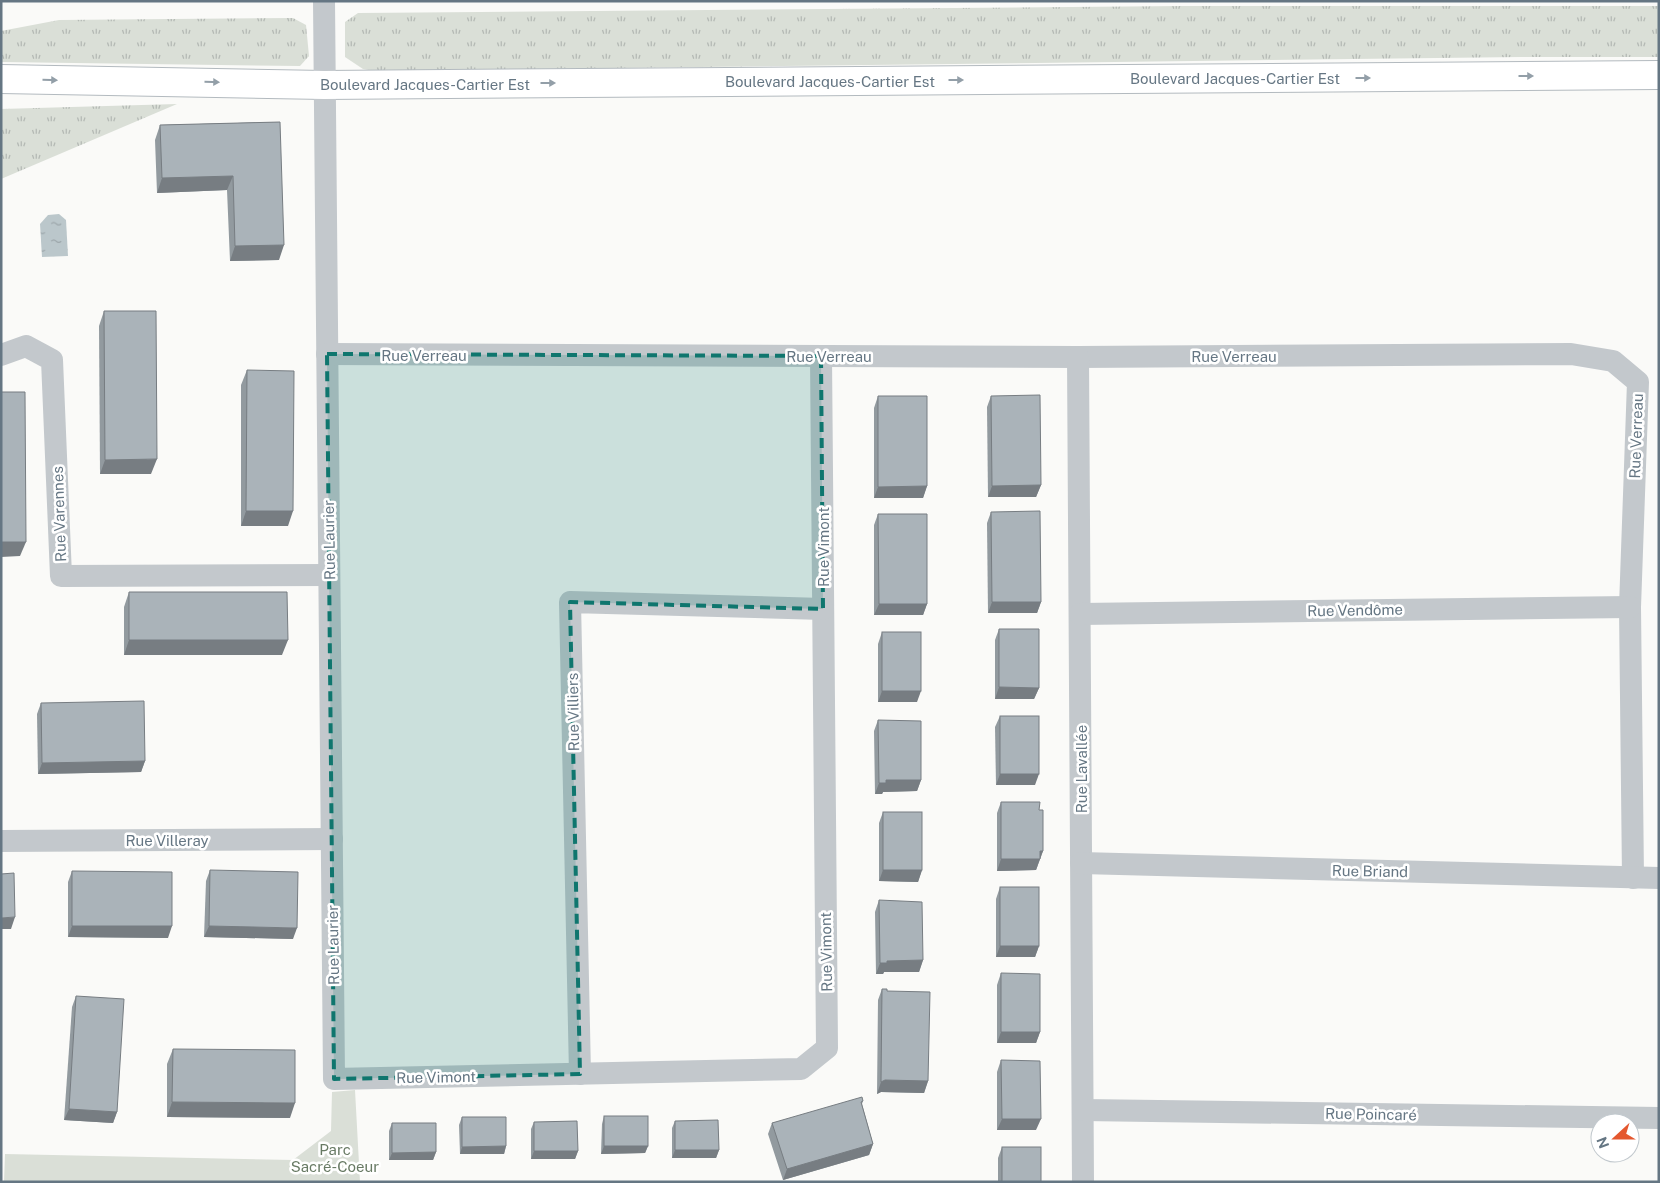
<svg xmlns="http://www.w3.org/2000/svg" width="1660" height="1183" font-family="'Public Sans',sans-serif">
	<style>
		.grass { fill: url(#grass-tufts) }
		.park { fill: #dadfd7 }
		.water { fill: url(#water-ripples) }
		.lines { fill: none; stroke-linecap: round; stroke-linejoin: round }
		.secondary-casing { stroke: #b3babf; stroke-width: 30 }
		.minor { stroke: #c3c8cc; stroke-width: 22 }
		.secondary { stroke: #fff; stroke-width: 28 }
		.wall { fill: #929a9f }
		.shaded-wall { fill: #777d82 }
		.building { fill: #aab3b9; stroke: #777d82 }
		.oneway { fill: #939fa8 }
		.marked { fill: #0f766e; fill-opacity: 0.2; stroke: #0f766e; stroke-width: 4; stroke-dasharray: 10 6; stroke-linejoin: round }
		.labels { text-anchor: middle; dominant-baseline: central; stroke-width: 5; stroke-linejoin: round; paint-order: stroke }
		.street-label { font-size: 15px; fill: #657683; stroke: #fff }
		.park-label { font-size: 15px; fill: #687a64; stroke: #fff }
	</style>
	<defs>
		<pattern id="grass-tufts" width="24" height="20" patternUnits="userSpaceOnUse" patternTransform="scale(1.25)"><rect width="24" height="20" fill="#dadfd7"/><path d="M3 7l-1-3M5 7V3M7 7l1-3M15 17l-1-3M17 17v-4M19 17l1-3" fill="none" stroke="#b4b9b4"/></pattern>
		<pattern id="water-ripples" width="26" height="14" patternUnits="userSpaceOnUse" patternTransform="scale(1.25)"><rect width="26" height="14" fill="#bbc7cb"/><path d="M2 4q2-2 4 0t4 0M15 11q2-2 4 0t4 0" fill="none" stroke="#9ca6aa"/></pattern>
	</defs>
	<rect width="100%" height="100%" fill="#fafaf8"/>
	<g class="grass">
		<polygon points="1181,6 1659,6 1659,57 1521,57 374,71 363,69 345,57 345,22 358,13"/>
		<polygon points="293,18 306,25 309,56 300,66 1,62 1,31 59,20"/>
		<polygon points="177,104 1,179 1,109"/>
	</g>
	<polygon class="park" points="355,1090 360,1182 4,1182 5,1154 293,1160 331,1131 332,1092"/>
	<polygon class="water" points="59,214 66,220 68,256 42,257 40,224 48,215"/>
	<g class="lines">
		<defs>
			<polyline id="secondary" points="1,79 324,85 1659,75"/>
		</defs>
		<use href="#secondary" class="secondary-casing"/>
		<g class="minor">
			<polyline points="324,1 334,1079 801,1069 827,1048 821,356"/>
			<polyline points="327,354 1078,357 1571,354 1613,361 1638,382 1630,607 1633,878"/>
			<polyline points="1,355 26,346 52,360 61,576 329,575"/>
			<polyline points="1078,357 1083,1182"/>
			<polyline points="1080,614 1630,607"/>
			<polyline points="1,841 332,839"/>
			<polyline points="1081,863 1659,878"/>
			<polyline points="580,1074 570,602 823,609"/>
			<polyline points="1083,1110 1659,1118"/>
		</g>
		<use href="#secondary" class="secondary"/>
	</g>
	<g class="wall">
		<polygon points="280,122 279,260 230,261 227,190 157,193 155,140 160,125"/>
		<polygon points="104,311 151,474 100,474 99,326"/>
		<polygon points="247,370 288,526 241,526 241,385"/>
		<polygon points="878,396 927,486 923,498 874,498 874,408"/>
		<polygon points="991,396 1041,485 1036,497 988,497 987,407"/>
		<polygon points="991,512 1041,602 1037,613 988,613 987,523"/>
		<polygon points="878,514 927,604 923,615 874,615 874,525"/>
		<polygon points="129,592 282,655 124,655 124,607"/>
		<polygon points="999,629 1039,688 1034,699 995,699 995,640"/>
		<polygon points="882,632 917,702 878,702 878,644"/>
		<polygon points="41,703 145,761 141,772 38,774 37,714"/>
		<polygon points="1000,716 1035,785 996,785 995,727"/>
		<polygon points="878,720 921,780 917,791 883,792 882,794 875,794 874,731"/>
		<polygon points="1001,802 1039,810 1043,851 1036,870 997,871 997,813"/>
		<polygon points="883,812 922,870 918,882 879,881 879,823"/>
		<polygon points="210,870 293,939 204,937 206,881"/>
		<polygon points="72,871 168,938 68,937 68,882"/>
		<polygon points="1000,887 1039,946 1035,957 996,957 996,899"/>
		<polygon points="879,900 923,960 919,972 884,972 883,974 876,974 875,912"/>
		<polygon points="1001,973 1040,1032 1036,1043 997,1043 997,985"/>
		<polygon points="882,989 887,991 928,1081 924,1093 881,1092 877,1094 878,1000"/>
		<polygon points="76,996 117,1112 113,1123 64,1120 72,1007"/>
		<polygon points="173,1049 290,1118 167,1117 167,1064"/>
		<polygon points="1001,1060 1036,1130 997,1130 997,1072"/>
		<polygon points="863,1101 862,1104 873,1144 869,1155 783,1180 768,1134 772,1123"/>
		<polygon points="604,1116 648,1146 645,1153 601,1154 602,1124"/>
		<polygon points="462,1117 506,1146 504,1154 460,1154 459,1125"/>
		<polygon points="675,1121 719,1150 716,1158 672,1158 672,1128"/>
		<polygon points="534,1122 578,1151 575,1159 531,1159 531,1129"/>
		<polygon points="392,1123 436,1152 433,1160 389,1160 389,1131"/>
		<polygon points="1002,1147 1041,1182 998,1182 998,1158"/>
	</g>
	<g class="shaded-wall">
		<polygon points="233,176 227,190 157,193 162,178"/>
		<polygon points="284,245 279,260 230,261 235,246"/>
		<polygon points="157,459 151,474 100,474 105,460"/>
		<polygon points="1041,485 1036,497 988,497 992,486"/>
		<polygon points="927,486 923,498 874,498 878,487"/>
		<polygon points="246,511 293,511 288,526 241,526"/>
		<polygon points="1,542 26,542 20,556 1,557"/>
		<polygon points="992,602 1041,602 1037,613 988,613"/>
		<polygon points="879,604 927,604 923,615 874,615"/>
		<polygon points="129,640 288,640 282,655 124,655"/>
		<polygon points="999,687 1039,688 1034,699 995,699"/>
		<polygon points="882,691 921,691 917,702 878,702"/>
		<polygon points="145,761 141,772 38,774 42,763"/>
		<polygon points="1000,774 1039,774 1035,785 996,785"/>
		<polygon points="886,780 921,780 917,791 883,792 882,794 875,794 879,783"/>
		<polygon points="1040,851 1043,851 1036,870 997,871 1001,859"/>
		<polygon points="883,870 922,870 918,882 879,881"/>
		<polygon points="15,917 11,929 1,929 1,918"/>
		<polygon points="72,926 172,926 168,938 68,937"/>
		<polygon points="209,926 297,928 293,939 204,937"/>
		<polygon points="1000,946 1039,946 1035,957 996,957"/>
		<polygon points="923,960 919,972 884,972 883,974 876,974 880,963 887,961"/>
		<polygon points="1001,1032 1040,1032 1036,1043 997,1043"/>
		<polygon points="885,1080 928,1081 924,1093 881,1092 877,1094 881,1082"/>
		<polygon points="172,1102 295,1103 290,1118 167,1117"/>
		<polygon points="69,1109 117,1112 113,1123 64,1120"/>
		<polygon points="1002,1119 1041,1119 1036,1130 997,1130"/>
		<polygon points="873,1144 869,1155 783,1180 787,1169"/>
		<polygon points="506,1146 504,1154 460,1154 462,1147"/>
		<polygon points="604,1146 648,1146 645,1153 601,1154"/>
		<polygon points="675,1150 719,1150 716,1158 672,1158"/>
		<polygon points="534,1151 578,1151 575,1159 531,1159"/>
		<polygon points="436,1152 433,1160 389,1160 392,1153"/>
	</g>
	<g class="building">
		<polygon points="280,122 284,245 235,246 233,176 162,178 160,125"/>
		<polygon points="104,311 156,311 157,459 105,460"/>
		<polygon points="247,370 294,371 293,511 246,511"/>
		<polygon points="1,392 25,392 26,542 1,542"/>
		<polygon points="1040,395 1041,485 992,486 991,396"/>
		<polygon points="878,396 927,396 927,486 878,487"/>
		<polygon points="1040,511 1041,602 992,602 991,512"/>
		<polygon points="878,514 927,514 927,604 879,604"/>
		<polygon points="129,592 287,592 288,640 129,640"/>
		<polygon points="999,629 1039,629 1039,688 999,687"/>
		<rect x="882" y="632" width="39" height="59"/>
		<polygon points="144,701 145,761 42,763 41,703"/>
		<rect x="1000" y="716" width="39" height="58"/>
		<polygon points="878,720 921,721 921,780 886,780 886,783 879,783"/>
		<polygon points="1001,802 1040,802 1039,810 1043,810 1043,851 1040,851 1040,859 1001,859"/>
		<rect x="883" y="812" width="39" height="58"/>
		<polygon points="210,870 298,872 297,928 209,926"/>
		<polygon points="72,871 172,872 172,926 72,926"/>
		<polygon points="14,873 15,917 1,918 1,874"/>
		<rect x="1000" y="887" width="39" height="59"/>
		<polygon points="879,900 922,902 923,960 887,961 887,963 880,963"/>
		<polygon points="1001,973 1040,974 1040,1032 1001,1032"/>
		<polygon points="882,989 887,989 887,991 930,992 928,1081 885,1080 881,1082"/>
		<polygon points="76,996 124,999 117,1112 69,1109"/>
		<polygon points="173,1049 295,1050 295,1103 172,1102"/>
		<polygon points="1001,1060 1040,1061 1041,1119 1002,1119"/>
		<polygon points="862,1097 863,1101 861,1102 873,1144 787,1169 772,1123"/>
		<rect x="604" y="1116" width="44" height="30"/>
		<polygon points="462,1117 506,1117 506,1146 462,1147"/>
		<polygon points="718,1120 719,1150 675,1150 675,1121"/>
		<polygon points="577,1121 578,1151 534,1151 534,1122"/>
		<polygon points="392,1123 436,1123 436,1152 392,1153"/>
		<rect x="1002" y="1147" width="39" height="35"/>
	</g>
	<defs><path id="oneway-solid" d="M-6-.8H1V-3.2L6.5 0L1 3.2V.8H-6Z" transform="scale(1.25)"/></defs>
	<g class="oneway">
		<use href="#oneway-solid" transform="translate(1526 76)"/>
		<use href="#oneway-solid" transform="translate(1363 78)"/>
		<use href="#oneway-solid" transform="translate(50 80) rotate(1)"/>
		<use href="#oneway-solid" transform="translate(956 80)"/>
		<use href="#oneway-solid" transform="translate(212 82) rotate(1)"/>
		<use href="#oneway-solid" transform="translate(548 83)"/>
	</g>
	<path class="marked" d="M327,354L821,356L823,609L570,602L580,1074L334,1079Z"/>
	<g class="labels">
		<g class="street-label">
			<text x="1235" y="78">Boulevard Jacques-Cartier Est</text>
			<text x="830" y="81">Boulevard Jacques-Cartier Est</text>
			<text x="425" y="84">Boulevard Jacques-Cartier Est</text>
			<text x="424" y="355">Rue Verreau</text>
			<text x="829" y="356">Rue Verreau</text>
			<text x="1234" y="356">Rue Verreau</text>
			<text transform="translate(1636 436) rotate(-88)">Rue Verreau</text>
			<text transform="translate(59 514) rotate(-92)">Rue Varennes</text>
			<text transform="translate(329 540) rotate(-91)">Rue Laurier</text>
			<text transform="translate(823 547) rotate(-90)">Rue Vimont</text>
			<text transform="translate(1355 610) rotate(-1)">Rue Vendôme</text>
			<text transform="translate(573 712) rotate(-91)">Rue Villiers</text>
			<text transform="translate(1081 769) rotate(-90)">Rue Lavallée</text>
			<text x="167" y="840">Rue Villeray</text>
			<text transform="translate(1370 871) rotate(1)">Rue Briand</text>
			<text transform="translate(333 945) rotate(-91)">Rue Laurier</text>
			<text transform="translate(826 952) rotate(-91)">Rue Vimont</text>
			<text transform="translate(436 1077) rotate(-1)">Rue Vimont</text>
			<text transform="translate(1371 1114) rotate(1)">Rue Poincaré</text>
		</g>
		<g class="park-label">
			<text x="335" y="1149">Parc<tspan x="335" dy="17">Sacré-Coeur</tspan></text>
		</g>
	</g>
	<rect width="1660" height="1183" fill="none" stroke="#657683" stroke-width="5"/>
	<g transform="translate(1615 1138) rotate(249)"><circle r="24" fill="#ffffff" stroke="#c1c8cd"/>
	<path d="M0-4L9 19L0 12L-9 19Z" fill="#e4572e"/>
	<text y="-8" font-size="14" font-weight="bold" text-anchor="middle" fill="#657683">N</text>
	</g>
</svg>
